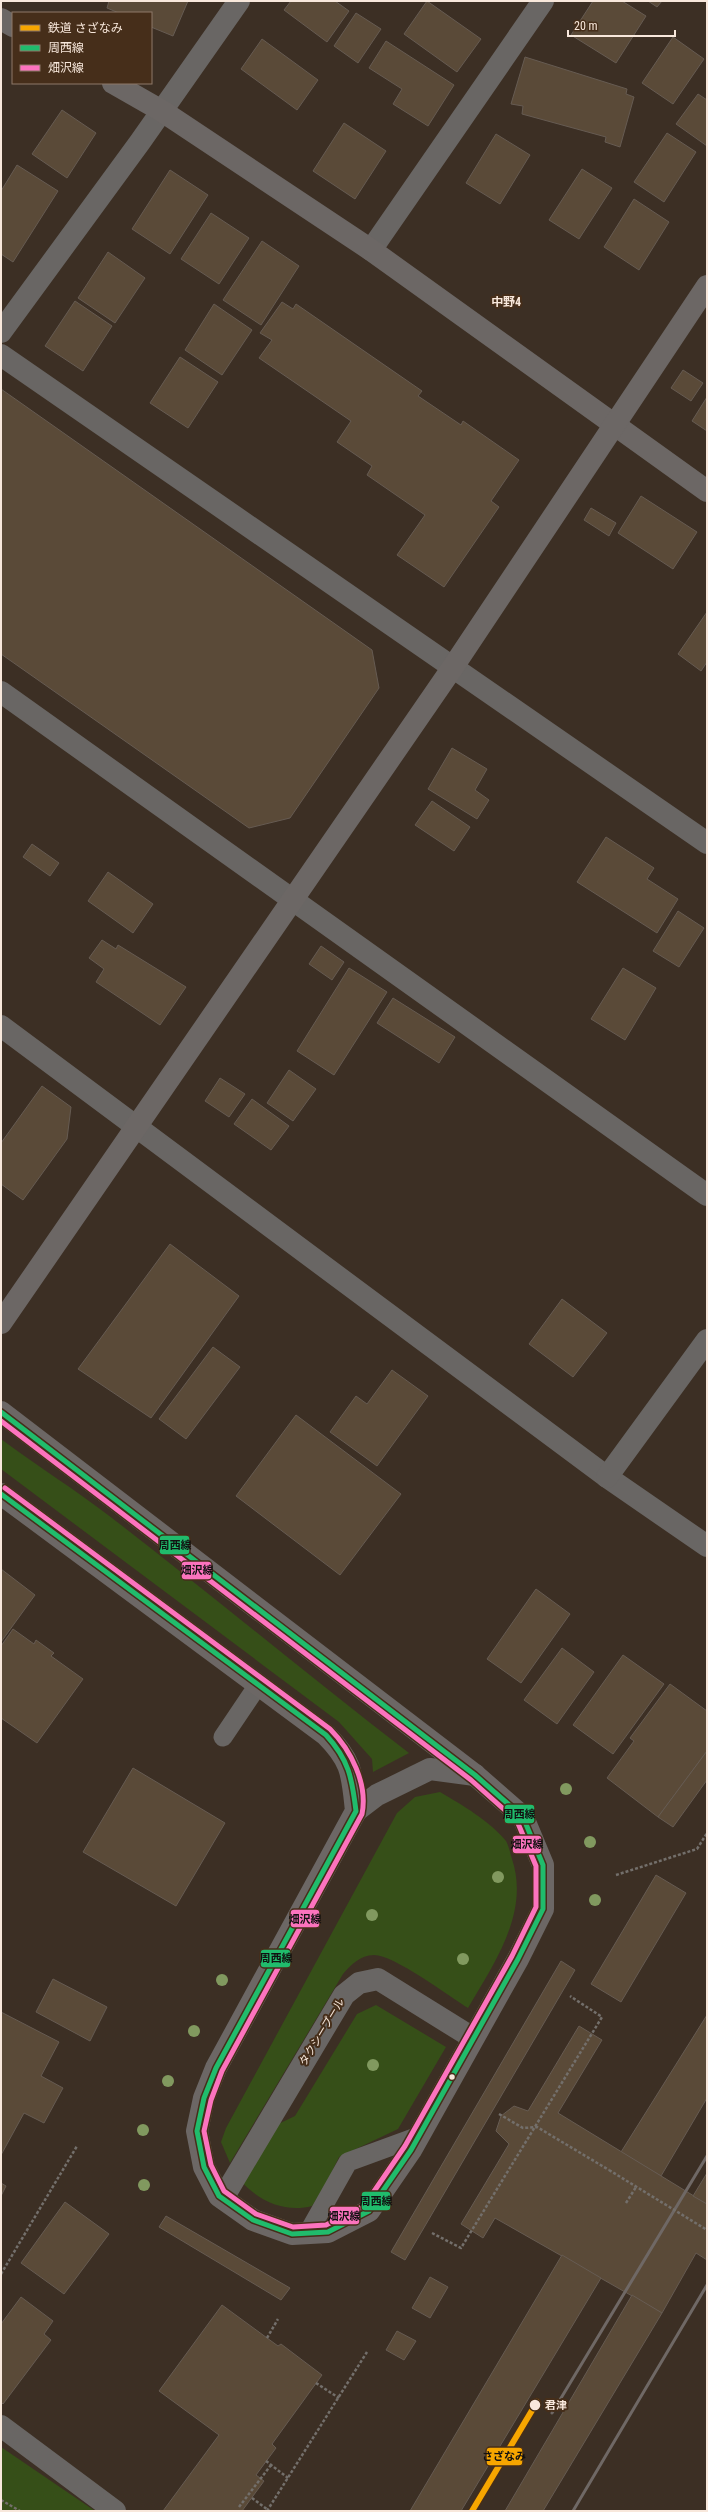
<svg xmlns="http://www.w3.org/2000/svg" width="708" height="2512" font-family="'Roboto Condensed','Noto Sans JP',sans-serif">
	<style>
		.green { fill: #364f18 }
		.building { fill: #5a4a38; stroke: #665b52 }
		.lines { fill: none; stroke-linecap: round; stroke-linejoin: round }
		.path { stroke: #736f6b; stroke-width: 2.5; stroke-dasharray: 3 2; stroke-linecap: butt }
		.lane { stroke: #696664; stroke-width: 19 }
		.street { stroke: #696664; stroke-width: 22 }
		.secondary { stroke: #6c6765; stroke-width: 22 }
		.rail { stroke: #6f6865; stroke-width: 3 }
		.path-bridge { stroke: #736f6b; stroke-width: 2.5; stroke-dasharray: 3 2; stroke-linecap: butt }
		.bus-1-casing { stroke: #462e1a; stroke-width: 8 }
		.bus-2-casing { stroke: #462e1a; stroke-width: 8 }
		.bus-1 { stroke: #20bc6c; stroke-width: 5 }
		.bus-2 { stroke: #fc73be; stroke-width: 5 }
		.rail-1-casing { stroke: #462e1a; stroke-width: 9 }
		.rail-1 { stroke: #f7a600; stroke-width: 6 }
		.tree { fill: #81995f }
		.bus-dot { fill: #f8e8dc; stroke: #462e1a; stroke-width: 1.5 }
		.labels { text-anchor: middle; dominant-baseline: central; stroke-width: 4; stroke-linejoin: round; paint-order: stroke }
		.street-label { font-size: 11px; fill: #f8e8dc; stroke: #462e1a }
		.stop-label { font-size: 11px; font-weight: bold; fill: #f8e8dc; stroke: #462e1a; text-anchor: start }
		.neighbourhood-label { font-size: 12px; font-weight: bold; fill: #f8e8dc; stroke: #462e1a }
		.line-badge { stroke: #462e1a; stroke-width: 1.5 }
		.pale-badge-label { font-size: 11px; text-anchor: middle; font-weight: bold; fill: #111 }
	</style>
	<rect width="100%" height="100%" fill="#3c2f24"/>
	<g class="green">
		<path d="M1,1439C37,1466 76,1490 112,1518C212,1595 309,1676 409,1753L373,1772L372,1759L339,1722L1,1469Z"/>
		<path d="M440,1792C462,1805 490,1821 506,1841C509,1846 510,1853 512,1859C530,1913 494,1963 468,2008C449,1996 394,1955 374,1955C360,1955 351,1965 343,1974L230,2163L221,2142L226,2128L397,1813L415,1797Z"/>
		<path d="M376,2005L446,2047L398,2129L339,2157L324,2188L312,2206C285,2213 258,2201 240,2180L272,2127L295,2116L357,2014Z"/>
		<polygon points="1,2447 95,2511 1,2511"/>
	</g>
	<g class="building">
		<polygon points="109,1 188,1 173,36 151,27 151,13 119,13 107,8"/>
		<polygon points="291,1 335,1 349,11 327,42 284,10"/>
		<polygon points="427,1 481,39 457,72 404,34"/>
		<polygon points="593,1 622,1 646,16 616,63 571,35"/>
		<polygon points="648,1 662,1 657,7"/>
		<polygon points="356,13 381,29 358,63 334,46"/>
		<polygon points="673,37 704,59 673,104 642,83"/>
		<polygon points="262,39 318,80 297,110 241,69"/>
		<polygon points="386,41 454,85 428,126 393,104 402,89 369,68"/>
		<polygon points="525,57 627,89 626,94 634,97 620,147 605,142 606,137 522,114 523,106 511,104"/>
		<polygon points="698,94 707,100 707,146 676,124"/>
		<polygon points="62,110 96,133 67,178 32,154"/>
		<polygon points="344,123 386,151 355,199 313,171"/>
		<polygon points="667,133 696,152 664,202 634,182"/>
		<polygon points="496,134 530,155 500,204 466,183"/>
		<polygon points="17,165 58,191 13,262 1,254 1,191"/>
		<polygon points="582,169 612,188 579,239 549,220"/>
		<polygon points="170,170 208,195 170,254 132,229"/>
		<polygon points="634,199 669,222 639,270 604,247"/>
		<polygon points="211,213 249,238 219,284 181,259"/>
		<polygon points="262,241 299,266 261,325 223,300"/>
		<polygon points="108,252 145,278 115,323 78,298"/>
		<polygon points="75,301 112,326 83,371 45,346"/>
		<polygon points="282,302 293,309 296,304 422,391 418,396 461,425 463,421 519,460 491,501 499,507 444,587 397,555 425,515 367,475 372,466 337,442 351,421 259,358 272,340 260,333"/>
		<polygon points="214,304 252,330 222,375 185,350"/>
		<polygon points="180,357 218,382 188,428 150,403"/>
		<polygon points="683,370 703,383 691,401 671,388"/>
		<polygon points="1,389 372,650 379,688 290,818 249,828 1,654"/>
		<polygon points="707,397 707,431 692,421"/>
		<polygon points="641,496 697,532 673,569 618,533"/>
		<polygon points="591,508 616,523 609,536 584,520"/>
		<polygon points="707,612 707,662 701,671 678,654"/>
		<polygon points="452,748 487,769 475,790 489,800 477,819 428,789"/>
		<polygon points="432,801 470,827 454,851 415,825"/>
		<polygon points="606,837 654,868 647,879 678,899 657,933 577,882"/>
		<polygon points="32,844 59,863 50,876 23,857"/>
		<polygon points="108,872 153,904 133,933 88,901"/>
		<polygon points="678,911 704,928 679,967 653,951"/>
		<polygon points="102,940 116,949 118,945 186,987 160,1025 96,982 104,969 89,958"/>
		<polygon points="321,946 344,962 332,980 309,964"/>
		<polygon points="349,968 387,992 334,1075 297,1051"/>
		<polygon points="623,968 656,988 625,1040 591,1019"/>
		<polygon points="393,998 455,1037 439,1063 377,1023"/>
		<polygon points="289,1070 316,1089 293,1121 267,1103"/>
		<polygon points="220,1078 245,1094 229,1117 205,1101"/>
		<polygon points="42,1086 71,1107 67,1139 23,1200 1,1184 1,1143"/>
		<polygon points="252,1099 289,1126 271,1150 234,1124"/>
		<polygon points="170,1244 239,1296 151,1418 78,1369"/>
		<polygon points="562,1299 607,1333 573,1377 529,1344"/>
		<polygon points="213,1347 240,1367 186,1439 159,1419"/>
		<polygon points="392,1370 428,1396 377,1466 330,1432 356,1396 367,1404"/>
		<polygon points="296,1415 401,1494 340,1575 236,1496"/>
		<polygon points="1,1569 35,1595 1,1642"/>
		<polygon points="536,1589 570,1614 521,1683 487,1659"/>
		<polygon points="13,1629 34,1644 36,1640 54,1653 51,1656 83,1679 37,1743 1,1718 1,1646"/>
		<polygon points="562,1648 594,1672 557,1724 524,1700"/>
		<polygon points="623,1655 664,1684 613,1754 573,1725"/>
		<polygon points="670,1684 707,1711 707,1751 658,1817 607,1778 634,1741 630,1738"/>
		<polygon points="707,1751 707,1780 673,1827 658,1817"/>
		<polygon points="133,1768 225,1823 176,1906 83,1852"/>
		<polygon points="656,1875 686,1893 621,2002 591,1984"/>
		<polygon points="561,1961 575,1970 405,2260 391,2252"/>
		<polygon points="53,1979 107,2007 90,2041 36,2012"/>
		<polygon points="1,2012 59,2042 41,2076 63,2088 44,2123 24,2113 1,2155"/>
		<polygon points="707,2015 707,2098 661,2176 621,2152"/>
		<polygon points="579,2026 602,2040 558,2113 707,2204 707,2260 696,2253 662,2313 495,2218 483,2238 461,2224 509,2144 496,2131 501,2116 514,2106 528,2111"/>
		<polygon points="707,2173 707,2204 693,2196"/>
		<polygon points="1,2183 6,2186 1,2196"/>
		<polygon points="65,2202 109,2234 64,2294 21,2263"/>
		<polygon points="166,2216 290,2288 281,2300 159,2227"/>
		<polygon points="562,2255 601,2278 461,2511 410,2511"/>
		<polygon points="430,2277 448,2287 430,2318 412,2308"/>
		<polygon points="632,2295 662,2313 543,2511 505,2511"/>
		<polygon points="21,2297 53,2321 44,2334 51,2340 3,2404 1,2402 1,2324"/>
		<polygon points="222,2305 278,2346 281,2344 322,2375 272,2444 276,2448 256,2475 264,2481 242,2511 163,2511 219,2435 159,2391"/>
		<polygon points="397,2331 416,2341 404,2360 386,2350"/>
	</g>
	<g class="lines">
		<g class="path">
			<polyline points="616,1875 697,1849 707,1833"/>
			<polyline points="499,2114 523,2128 537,2127 609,2170"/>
			<polyline points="626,2203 636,2187"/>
			<polyline points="432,2233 461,2248 602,2017 570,1996"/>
			<polyline points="1,2274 77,2146"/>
			<polyline points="267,2338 278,2319"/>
			<polyline points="316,2383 339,2398"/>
			<polyline points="266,2461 288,2478"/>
			<polyline points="252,2498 268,2510"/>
			<polyline points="1,2500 20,2511"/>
			<polyline points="239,2507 271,2465"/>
			<polyline points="267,2511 367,2352"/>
		</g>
		<g class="lane">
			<polyline points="223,1737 258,1685"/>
			<polyline points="308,2233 348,2162 419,2136"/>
		</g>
		<g class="street">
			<polyline points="371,250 543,1"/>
			<polyline points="1,332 140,142 239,1"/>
			<polyline points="1,355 707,843"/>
			<polyline points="1,692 707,1195"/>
			<polyline points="1,1026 607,1477 707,1546"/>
			<polyline points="607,1477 707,1340"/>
			<polyline points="356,1811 377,1795 430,1769 475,1775"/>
			<polyline points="223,2198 344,1995 359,1983 378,1979 473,2038"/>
			<polyline points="1,2426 115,2511"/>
		</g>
		<g class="secondary">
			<polyline points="1,19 13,26"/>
			<polyline points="113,83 162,111 371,250 707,491"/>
			<polyline points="1,1323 453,667 707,286"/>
			<path d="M1,1412L475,1775L523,1817L543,1865V1909L518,1959L411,2150L369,2211L328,2232L292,2234L253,2220L219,2196L204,2167L197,2131L204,2098L216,2068L356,1811C352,1775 353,1762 326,1735L1,1494"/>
		</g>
		<g class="rail">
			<polyline points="552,2413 707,2156"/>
			<polyline points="573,2511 707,2285"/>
		</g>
		<polyline class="path-bridge" points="609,2170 707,2230"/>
		<defs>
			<path id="bus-1" d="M1,1412L475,1775L523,1817L543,1865V1909L518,1959L411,2150L369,2211L328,2232L292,2234L253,2220L219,2196L204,2167L197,2131L204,2098L216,2068L356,1811C352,1778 349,1760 326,1735L1,1494"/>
			<path id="bus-2" d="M1,1421L471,1780L517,1821L536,1866V1907L512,1956L405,2146L364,2206L326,2225L293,2227L256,2214L224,2191L211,2165L204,2131L211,2100L222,2071L362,1814C368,1784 351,1750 330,1729L5,1488"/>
		</defs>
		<use href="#bus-1" class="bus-1-casing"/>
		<use href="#bus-2" class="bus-2-casing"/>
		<use href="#bus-1" class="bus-1"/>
		<use href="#bus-2" class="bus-2"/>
		<defs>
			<polyline id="rail-1" points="472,2511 537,2402"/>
		</defs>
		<use href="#rail-1" class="rail-1-casing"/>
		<use href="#rail-1" class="rail-1"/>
	</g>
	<g class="tree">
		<circle cx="566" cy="1789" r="6"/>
		<circle cx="590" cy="1842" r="6"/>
		<circle cx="498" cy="1877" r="6"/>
		<circle cx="595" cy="1900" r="6"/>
		<circle cx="372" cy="1915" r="6"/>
		<circle cx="463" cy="1959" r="6"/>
		<circle cx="222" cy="1980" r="6"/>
		<circle cx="194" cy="2031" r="6"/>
		<circle cx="373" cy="2065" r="6"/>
		<circle cx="168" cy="2081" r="6"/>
		<circle cx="143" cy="2130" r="6"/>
		<circle cx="144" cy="2185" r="6"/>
	</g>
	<g class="bus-dot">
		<circle cx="452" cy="2077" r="3.5"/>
		<circle cx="535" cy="2405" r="6"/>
	</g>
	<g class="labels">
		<g class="street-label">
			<text transform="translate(322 2032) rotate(-59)">タクシープール</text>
		</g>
		<g class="stop-label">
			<text x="545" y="2405">君津</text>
		</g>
		<g class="neighbourhood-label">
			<text x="506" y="302">中野4</text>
		</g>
	</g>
	<g class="line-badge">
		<rect x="159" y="1535" width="31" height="20" rx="4" fill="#20bc6c"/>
		<rect x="181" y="1561" width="31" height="19" rx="4" fill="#fc73be"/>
		<rect x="504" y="1804" width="31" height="20" rx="4" fill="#20bc6c"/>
		<rect x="512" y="1835" width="30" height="19" rx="4" fill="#fc73be"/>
		<rect x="290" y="1909" width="30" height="19" rx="4" fill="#fc73be"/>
		<rect x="260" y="1949" width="31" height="19" rx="4" fill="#20bc6c"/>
		<rect x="361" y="2191" width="30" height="20" rx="4" fill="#20bc6c"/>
		<rect x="329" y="2206" width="31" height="19" rx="4" fill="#fc73be"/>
		<rect x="486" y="2447" width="37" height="19" rx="4" fill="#f7a600"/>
	</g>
	<g class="pale-badge-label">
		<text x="175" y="1549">周西線</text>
		<text x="197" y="1574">畑沢線</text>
		<text x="519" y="1818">周西線</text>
		<text x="527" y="1848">畑沢線</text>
		<text x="305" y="1923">畑沢線</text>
		<text x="276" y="1962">周西線</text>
		<text x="376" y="2205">周西線</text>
		<text x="344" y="2220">畑沢線</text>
		<text x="504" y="2460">さざなみ</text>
	</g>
	<rect width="708" height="2512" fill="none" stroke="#f8e8dc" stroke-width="4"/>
	<rect x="12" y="12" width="140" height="72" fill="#462e1a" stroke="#8d7868"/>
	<rect x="20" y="25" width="20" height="6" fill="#f7a600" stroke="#8d7868"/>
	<text x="48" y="32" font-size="12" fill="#f8e8dc">鉄道 さざなみ</text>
	<rect x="20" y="45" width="20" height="6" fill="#20bc6c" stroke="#8d7868"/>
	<text x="48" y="52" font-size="12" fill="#f8e8dc">周西線</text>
	<rect x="20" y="65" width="20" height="6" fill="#fc73be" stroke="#8d7868"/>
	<text x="48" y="72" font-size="12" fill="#f8e8dc">畑沢線</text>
	<path d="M568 30v6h107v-6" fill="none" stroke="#f8e8dc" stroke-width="2"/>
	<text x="574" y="30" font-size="12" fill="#f8e8dc" stroke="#462e1a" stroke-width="3" paint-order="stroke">20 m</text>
</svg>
